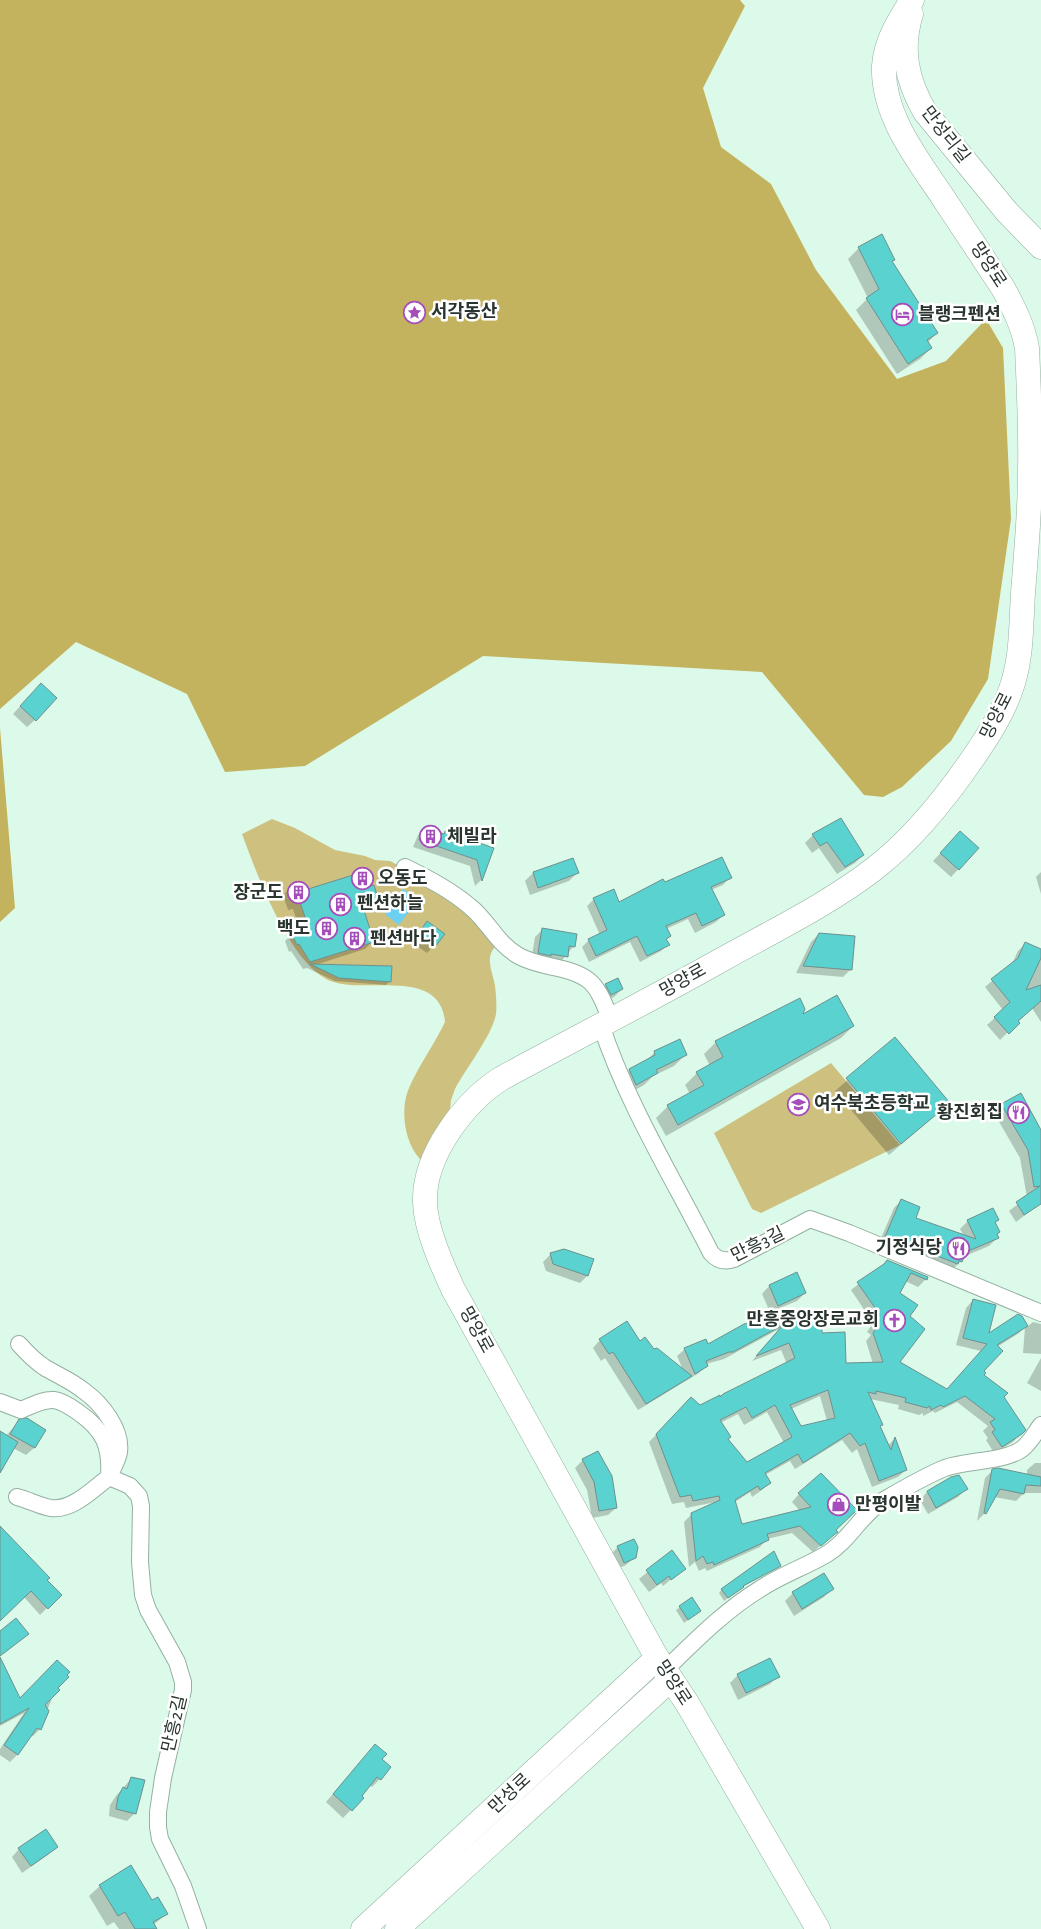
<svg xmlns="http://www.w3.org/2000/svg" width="1041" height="1929" font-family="'Alegreya Sans','Noto Sans KR',sans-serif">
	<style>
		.green { fill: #cec17f }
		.forest { fill: #c4b35e }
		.water { fill: #6cd0f5 }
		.shadow { fill: #0003; fill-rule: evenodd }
		.building { fill: #5ad2cf; stroke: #6e908e; fill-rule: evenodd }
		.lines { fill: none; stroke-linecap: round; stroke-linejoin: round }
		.street-casing { stroke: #94b0a1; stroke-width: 18 }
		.secondary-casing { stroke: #94b0a1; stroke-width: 25 }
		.street { stroke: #fff; stroke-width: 16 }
		.secondary { stroke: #fff; stroke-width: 24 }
		.labels { text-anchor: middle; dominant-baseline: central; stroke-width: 5; stroke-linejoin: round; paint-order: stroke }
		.street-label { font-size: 18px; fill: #29352e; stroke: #fff }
		.poi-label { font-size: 18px; font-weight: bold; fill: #29352e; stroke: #fff; text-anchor: start }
	</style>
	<rect width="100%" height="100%" fill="#dcfae9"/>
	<g class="green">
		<path d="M272,819L295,828L335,850L365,856L375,860L390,861L455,894L496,946C484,958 493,972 495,986C496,995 497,1005 496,1014C492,1036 466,1068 455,1089L451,1100L450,1110L430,1169C427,1165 422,1162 419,1158C404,1141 400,1108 409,1088C419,1065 434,1045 445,1022C440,965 362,996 328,980C288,960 257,874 242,834Z"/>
		<polygon points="831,1063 900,1145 761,1213 752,1209 714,1133"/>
	</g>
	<g class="forest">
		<polygon points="0,0 740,0 745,6 703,88 721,147 771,184 816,270 897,379 946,361 986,319 1003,348 1011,519 988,679 951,741 902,787 883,797 864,795 762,672 483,656 305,766 225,772 187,694 76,642 0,709"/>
		<polygon points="0,728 15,908 0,922"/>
	</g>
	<polygon class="water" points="403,889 418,899 399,925 385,914"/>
	<g class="shadow">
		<polygon points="859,248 891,262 937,333 927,343 931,348 920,359 897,374 856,310 868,298 848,259"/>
		<polygon points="33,692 35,720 27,727 13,714"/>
		<polygon points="424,829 443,835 445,833 493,849 481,880 475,886 470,866 413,847 418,835"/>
		<polygon points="813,835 863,855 855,863 837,874 819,848 812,853 805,843"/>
		<polygon points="953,840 978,848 951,877 933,861"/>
		<polygon points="573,860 577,873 569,881 530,895 525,881 533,873"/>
		<polygon points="1041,872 1041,894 1036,877"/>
		<polygon points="730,877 723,885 711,890 723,915 716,922 695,933 688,919 666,929 669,936 666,940 668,944 661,951 640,962 630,942 589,962 582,947 589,940 600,935 587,906 594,899 619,904 664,884"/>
		<polygon points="290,888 304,892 370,888 378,901 371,909 363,911 372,942 365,949 315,965 390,981 386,985 335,981 307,968 303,969 291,951 289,952 285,941 292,934 300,930 293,909 288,910 283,895"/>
		<polygon points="427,922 434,946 427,953 411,942"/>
		<polygon points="542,930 573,947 559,964 531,961 535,937"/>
		<polygon points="819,934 851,969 843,977 796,973 811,942"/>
		<polygon points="1026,943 1041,950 1041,1022 1032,1008 1000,1040 987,1025 1003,1010 985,987 1012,964 1018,951"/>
		<polygon points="606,985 622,989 614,997 603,1002 598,993"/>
		<polygon points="800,1017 853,1026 841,1038 666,1136 656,1118 668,1106 690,1094 685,1085 697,1073 710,1066 704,1054 716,1042"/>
		<polygon points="895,1039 949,1103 889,1155 835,1091"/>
		<polygon points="655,1052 686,1054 674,1066 653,1076 644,1085 624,1096 618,1082 629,1070 646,1061"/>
		<polygon points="1021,1095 1041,1132 1041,1203 1016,1222 1009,1211 1027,1197 1020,1158 994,1113 1002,1105"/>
		<polygon points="902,1200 914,1219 964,1236 960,1229 968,1221 997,1220 994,1224 997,1238 989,1246 963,1257 961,1261 953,1269 878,1245 894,1208"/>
		<polygon points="564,1250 593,1260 587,1276 580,1283 546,1271 543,1262 550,1255"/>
		<path d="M887,1261L926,1279L918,1287L905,1281L898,1294L908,1316L898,1363L946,1390L981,1351L956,1345L966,1308L973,1300L987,1335L1021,1317L1027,1327L1033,1322L1041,1324V1354L1023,1353L1025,1327L1019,1333L997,1347L982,1371V1375L1003,1397L1021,1433L1013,1442L994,1453L986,1440L988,1438L983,1431L988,1426L957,1402L935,1413L933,1411L923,1416V1413L919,1415L898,1409L899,1405L870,1399L882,1425L879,1427L888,1446L894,1439L906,1470L898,1477L872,1487L857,1449L852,1453L842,1440L795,1469L790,1461L765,1475L770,1483L762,1490L752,1497L750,1492L735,1502L741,1525L800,1511L792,1502L799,1494L834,1530V1534L813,1552L792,1533L767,1539L760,1547L707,1571L705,1568L699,1571L695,1562L689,1567L684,1522L692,1514L716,1502L686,1508L684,1502L672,1504L649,1442L691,1399L700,1407L720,1399L787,1364L781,1350L752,1361L779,1329L724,1359L706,1364L699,1373L638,1410L605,1358L601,1361L593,1348L600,1340L640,1343L683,1370L677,1356L685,1349L708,1346L800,1314L797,1317L821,1334L845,1365L873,1364L866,1341L871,1335L867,1332L873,1323L851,1290ZM820,1396L827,1421L801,1427L791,1409ZM767,1412L784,1443L746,1464L727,1439L720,1423L738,1414L744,1425Z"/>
		<polygon points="796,1274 805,1293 797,1301 770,1312 762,1294 769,1286"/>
		<polygon points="1041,1358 1041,1391 1027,1383"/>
		<polygon points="19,1421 45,1430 34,1448 26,1455 13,1448 3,1466 4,1468 0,1473 0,1436 6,1436"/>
		<polygon points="583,1460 616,1508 608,1515 592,1518 587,1490 575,1468"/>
		<polygon points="1035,1463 1041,1463 1041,1493 1024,1493 1016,1501 994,1497 985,1513 977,1521 985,1478 993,1470 1027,1475 1027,1470"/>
		<polygon points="951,1478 966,1489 958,1497 928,1514 920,1500 927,1492"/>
		<polygon points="0,1529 60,1595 40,1615 24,1597 0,1619"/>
		<polygon points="618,1547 635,1557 626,1565 617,1569 610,1555"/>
		<polygon points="672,1552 684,1568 663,1586 661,1583 649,1592 639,1579"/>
		<polygon points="780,1566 742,1587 724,1601 719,1593 722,1589"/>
		<polygon points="832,1589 824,1597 794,1616 785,1601 793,1593"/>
		<polygon points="680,1607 700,1611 684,1623 676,1610"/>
		<polygon points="770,1659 778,1676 770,1684 738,1700 730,1683 738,1675"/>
		<polygon points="0,1678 20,1700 56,1688 40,1729 33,1736 30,1735 17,1755 10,1762 0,1755 0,1749 24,1713 0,1726"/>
		<polygon points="367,1754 380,1760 380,1779 372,1787 369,1785 360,1796 362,1798 343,1818 326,1802"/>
		<polygon points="131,1779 135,1813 127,1821 109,1816 110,1805 116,1796"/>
		<polygon points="57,1847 49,1854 22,1873 12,1857 19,1849"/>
		<polygon points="100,1886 152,1902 166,1914 149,1929 119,1929 114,1922 107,1926 89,1896"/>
	</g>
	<g class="building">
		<polygon points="882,234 895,260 892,261 938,333 927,340 932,348 908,364 866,298 879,289 858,247"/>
		<polygon points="41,683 57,698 36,721 20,706"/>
		<polygon points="841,818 864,855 845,867 827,842 820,846 812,834"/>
		<polygon points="424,827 444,834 445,831 494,848 482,881 477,860 419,840"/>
		<polygon points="960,831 979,848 959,870 940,853"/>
		<polygon points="722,857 732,878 711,887 725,915 702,926 696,913 666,926 671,936 666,939 670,945 647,956 637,936 596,956 588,939 607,930 593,898 614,889 619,902 663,879 665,882"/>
		<polygon points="573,858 579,873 538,888 533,872"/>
		<polygon points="366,871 370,886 374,885 379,902 363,907 374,942 310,962 299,944 297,945 291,933 308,926 300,902 296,904 290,887 302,882 305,890"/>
		<polygon points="427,921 445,934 435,947 418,934"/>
		<polygon points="542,928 577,934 575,947 569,946 568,957 551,954 551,956 538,953"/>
		<polygon points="819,933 855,936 852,970 803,966"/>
		<polygon points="1025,942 1041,949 1041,958 1026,990 1041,985 1041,1001 1018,1021 1020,1023 1009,1034 994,1017 1010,1002 991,979 1018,958"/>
		<polygon points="310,964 392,966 391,982 339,978"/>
		<polygon points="618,978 623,989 611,995 605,984"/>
		<polygon points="837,995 854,1026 678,1125 667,1105 704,1085 696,1072 723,1057 715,1041 800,998 805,1009 803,1014"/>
		<polygon points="895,1037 950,1103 901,1144 846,1078"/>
		<polygon points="680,1039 687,1055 656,1070 658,1073 636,1085 629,1069 655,1055 654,1051"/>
		<polygon points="1021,1093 1041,1130 1041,1204 1024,1215 1016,1202 1040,1186 1034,1187 1028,1150 1001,1104"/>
		<polygon points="901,1199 920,1207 916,1218 976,1239 967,1220 993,1208 999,1220 995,1222 1000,1232 997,1234 999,1238 966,1252 962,1262 959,1261 958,1264 937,1256 935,1258 885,1237"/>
		<polygon points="564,1249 594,1259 588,1276 553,1264 550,1253"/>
		<path d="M887,1260L928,1277L927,1280L911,1273L900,1293L918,1305L910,1316L925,1329L900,1362L947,1389L987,1344L963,1338L973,1299L996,1305L989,1333L1018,1314L1022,1316L1028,1326L997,1345L1003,1351L984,1371L986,1373L984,1375L1008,1393L1004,1397L1026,1430L1022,1434L1002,1447L992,1432L995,1430L990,1422L995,1419L965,1396L943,1407L941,1405L931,1410L930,1406L927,1408L905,1402L906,1398L876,1391V1394L868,1392L883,1425L880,1426L891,1450L895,1437L907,1470L879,1481L865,1443L860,1446L850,1433L803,1463L798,1454L765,1473L771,1483L760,1490L758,1486L735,1500L742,1524L811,1507L798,1493L821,1473L857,1510L836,1530L838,1532L835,1534L821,1546L800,1526L767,1534L769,1540L714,1565L713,1562L707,1564L703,1556L696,1561L691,1513L720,1500L719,1496L693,1501L691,1495L680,1497L656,1434L691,1397L700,1405L720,1395V1397L723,1394L795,1358L789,1343L756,1356L783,1325L733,1352H729L706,1361L708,1366L695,1374L684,1348L706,1339L708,1344L744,1324L800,1310L802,1314L799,1315H822V1333L845,1332L846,1363L883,1362L873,1333L877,1327L873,1324L880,1315L857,1282L884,1264ZM828,1390L835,1418L801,1426L790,1405ZM775,1405L792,1437L747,1462L728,1439L731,1437L720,1420L746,1407L752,1418Z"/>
		<polygon points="797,1272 806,1293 778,1306 769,1285"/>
		<polygon points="627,1321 640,1341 645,1337 654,1349 657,1348 692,1376 646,1404 613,1352 609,1354 599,1339"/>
		<polygon points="27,1418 46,1430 35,1448 10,1434 19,1419"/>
		<polygon points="0,1431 18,1442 0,1473"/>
		<polygon points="598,1451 612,1476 617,1508 599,1511 594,1482 582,1459"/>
		<polygon points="998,1468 1041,1477 1041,1486 1026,1485 1024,1494 1000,1489 986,1514 984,1513 992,1469"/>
		<polygon points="959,1475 968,1489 936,1508 927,1491 951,1477"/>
		<polygon points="0,1526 50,1578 47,1580 62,1595 48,1609 31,1591 0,1621"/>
		<polygon points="634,1539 638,1547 636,1558 624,1563 617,1546"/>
		<polygon points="672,1550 686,1569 671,1580 669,1576 657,1585 646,1570"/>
		<polygon points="774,1551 781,1566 743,1586 744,1587 728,1598 721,1589"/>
		<polygon points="824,1573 834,1589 802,1609 792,1592"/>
		<polygon points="692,1597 701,1611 688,1620 679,1606"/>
		<polygon points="16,1618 29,1634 0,1656 0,1631"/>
		<polygon points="0,1657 20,1698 57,1660 70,1672 67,1675 69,1677 58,1688 60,1690 45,1705 49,1711 41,1730 37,1728 18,1755 4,1745 29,1708 0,1724"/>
		<polygon points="770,1658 780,1677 746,1693 737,1674"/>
		<polygon points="375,1744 387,1754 382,1759 391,1767 381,1780 377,1777 362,1796 364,1798 352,1811 333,1794"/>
		<polygon points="131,1777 145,1780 136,1814 116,1809 118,1797 123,1787 127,1789"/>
		<polygon points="46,1829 58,1847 31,1866 18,1848"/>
		<polygon points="131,1865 152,1900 158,1897 168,1914 153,1922 157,1929 135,1929 125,1912 118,1916 99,1885"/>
	</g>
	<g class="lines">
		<defs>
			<g id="street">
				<path d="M405,867C429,879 453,891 474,910C490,925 499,945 519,956C540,968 570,966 588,980C600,989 605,1007 611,1020"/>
				<path d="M601,1025C627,1104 673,1178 711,1253C717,1260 725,1262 734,1259L810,1219L849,1233L1041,1313"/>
				<path d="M19,1344C27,1353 35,1361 44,1367C57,1375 72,1381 84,1391C101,1403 122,1429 119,1452C118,1460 112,1469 109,1477L130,1486L139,1496L141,1506L140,1562L143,1595L148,1610L177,1662L183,1682V1690L163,1778L158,1812V1827L160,1839L183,1886L198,1929"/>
				<path d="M0,1402L21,1410C31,1406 43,1399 54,1400C62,1401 71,1407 78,1412C104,1430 111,1446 109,1477C93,1489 72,1511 51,1508C39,1506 29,1500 17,1497"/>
				<path d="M665,1670C695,1641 724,1611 760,1589C781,1575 805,1567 827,1554C850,1540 861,1514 884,1500C903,1489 925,1476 945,1468C967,1460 1004,1462 1022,1449C1030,1443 1035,1433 1041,1425"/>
			</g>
			<g id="secondary">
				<path d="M911,14C900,50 907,81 925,112L1007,212L1041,247"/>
				<polyline points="363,1929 657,1658"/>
				<polyline points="397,1929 671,1679"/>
				<path d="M818,1929L687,1703L657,1658L453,1289C442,1265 426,1230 425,1203C423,1156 464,1102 502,1078C576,1038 650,1000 723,959C773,931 827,905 874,869C913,839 945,799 973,758C989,735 1005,710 1013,683C1022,654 1021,623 1023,593C1026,554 1030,513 1030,473C1031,431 1029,390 1027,348C1023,326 1014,308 1003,288C984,259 965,231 946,202C920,162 882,117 884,66C886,40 899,21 912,0"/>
			</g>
		</defs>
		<use href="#street" class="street-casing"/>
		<use href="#secondary" class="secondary-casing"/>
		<use href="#street" class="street"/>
		<use href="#secondary" class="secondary"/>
	</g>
	<defs>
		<symbol id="sight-ring" viewBox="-11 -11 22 22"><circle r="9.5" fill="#fff" stroke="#a54ebb" stroke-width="1.5"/><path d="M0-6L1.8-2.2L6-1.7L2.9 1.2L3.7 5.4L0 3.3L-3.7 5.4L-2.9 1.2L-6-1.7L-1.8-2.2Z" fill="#a54ebb"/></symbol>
		<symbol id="hotel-ring" viewBox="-11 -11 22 22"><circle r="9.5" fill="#fff" stroke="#a54ebb" stroke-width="1.5"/><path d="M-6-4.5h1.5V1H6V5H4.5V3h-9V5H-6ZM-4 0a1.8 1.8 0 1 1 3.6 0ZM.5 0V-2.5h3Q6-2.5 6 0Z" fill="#a54ebb"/></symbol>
		<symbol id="building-ring" viewBox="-11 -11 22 22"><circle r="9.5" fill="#fff" stroke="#a54ebb" stroke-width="1.5"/><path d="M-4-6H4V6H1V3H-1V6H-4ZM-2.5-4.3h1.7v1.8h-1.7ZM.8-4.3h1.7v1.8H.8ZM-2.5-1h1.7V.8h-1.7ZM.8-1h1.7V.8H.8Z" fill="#a54ebb"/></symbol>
		<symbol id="school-ring" viewBox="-11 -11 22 22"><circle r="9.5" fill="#fff" stroke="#a54ebb" stroke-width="1.5"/><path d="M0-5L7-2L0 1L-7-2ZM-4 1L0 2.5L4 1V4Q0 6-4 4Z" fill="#a54ebb"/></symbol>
		<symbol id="restaurant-ring" viewBox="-11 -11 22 22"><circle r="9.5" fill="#fff" stroke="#a54ebb" stroke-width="1.5"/><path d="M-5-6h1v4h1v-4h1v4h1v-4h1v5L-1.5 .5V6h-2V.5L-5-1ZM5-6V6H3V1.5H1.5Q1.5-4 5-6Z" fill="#a54ebb"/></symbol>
		<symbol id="church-ring" viewBox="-11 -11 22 22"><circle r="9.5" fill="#fff" stroke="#a54ebb" stroke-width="1.5"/><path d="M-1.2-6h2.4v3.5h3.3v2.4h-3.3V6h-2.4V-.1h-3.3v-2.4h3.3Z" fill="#a54ebb"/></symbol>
		<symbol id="shop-ring" viewBox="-11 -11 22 22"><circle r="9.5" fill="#fff" stroke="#a54ebb" stroke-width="1.5"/><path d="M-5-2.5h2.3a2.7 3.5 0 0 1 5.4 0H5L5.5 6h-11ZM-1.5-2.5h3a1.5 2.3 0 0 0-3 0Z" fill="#a54ebb"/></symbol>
	</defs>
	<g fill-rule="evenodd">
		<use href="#sight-ring" x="402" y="300" width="25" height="25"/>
		<use href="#hotel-ring" x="890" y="302" width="25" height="25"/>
		<use href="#building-ring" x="418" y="824" width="25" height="25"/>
		<use href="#building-ring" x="350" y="866" width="25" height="25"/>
		<use href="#building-ring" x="286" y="880" width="25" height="25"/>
		<use href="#building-ring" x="328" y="892" width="25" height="25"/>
		<use href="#building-ring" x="314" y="916" width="25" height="25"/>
		<use href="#building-ring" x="342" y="926" width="25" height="25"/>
		<use href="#school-ring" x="786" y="1092" width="25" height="25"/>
		<use href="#restaurant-ring" x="1006" y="1100" width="25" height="25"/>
		<use href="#restaurant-ring" x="946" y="1236" width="25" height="25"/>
		<use href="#church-ring" x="882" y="1308" width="25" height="25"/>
		<use href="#shop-ring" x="826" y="1492" width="25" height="25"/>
	</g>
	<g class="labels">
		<g class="street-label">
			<text transform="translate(945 135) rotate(52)">만성리길</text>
			<text transform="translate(988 265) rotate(57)">망양로</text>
			<text transform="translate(997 716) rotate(-63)">망양로</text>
			<text transform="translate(683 981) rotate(-29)">망양로</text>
			<text transform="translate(758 1245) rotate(-26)">만흥3길</text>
			<text transform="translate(476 1330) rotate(61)">망양로</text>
			<text transform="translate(673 1683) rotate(57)">망양로</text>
			<text transform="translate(175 1724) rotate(-77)">만흥2길</text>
			<text transform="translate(510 1794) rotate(-43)">만성로</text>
		</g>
		<g class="poi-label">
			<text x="431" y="312">서각동산</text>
			<text x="918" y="315">블랭크펜션</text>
			<text x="447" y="837">체빌라</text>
			<text x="378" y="879">오동도</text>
			<text x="283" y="893" text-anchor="end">장군도</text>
			<text x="357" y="904">펜션하늘</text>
			<text x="310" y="929" text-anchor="end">백도</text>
			<text x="370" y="939">펜션바다</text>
			<text x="814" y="1104">여수북초등학교</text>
			<text x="1003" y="1113" text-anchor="end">황진회집</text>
			<text x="942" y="1248" text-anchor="end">기정식당</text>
			<text x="879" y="1320" text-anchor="end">만흥중앙장로교회</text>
			<text x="855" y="1505">만평이발</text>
		</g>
	</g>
</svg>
